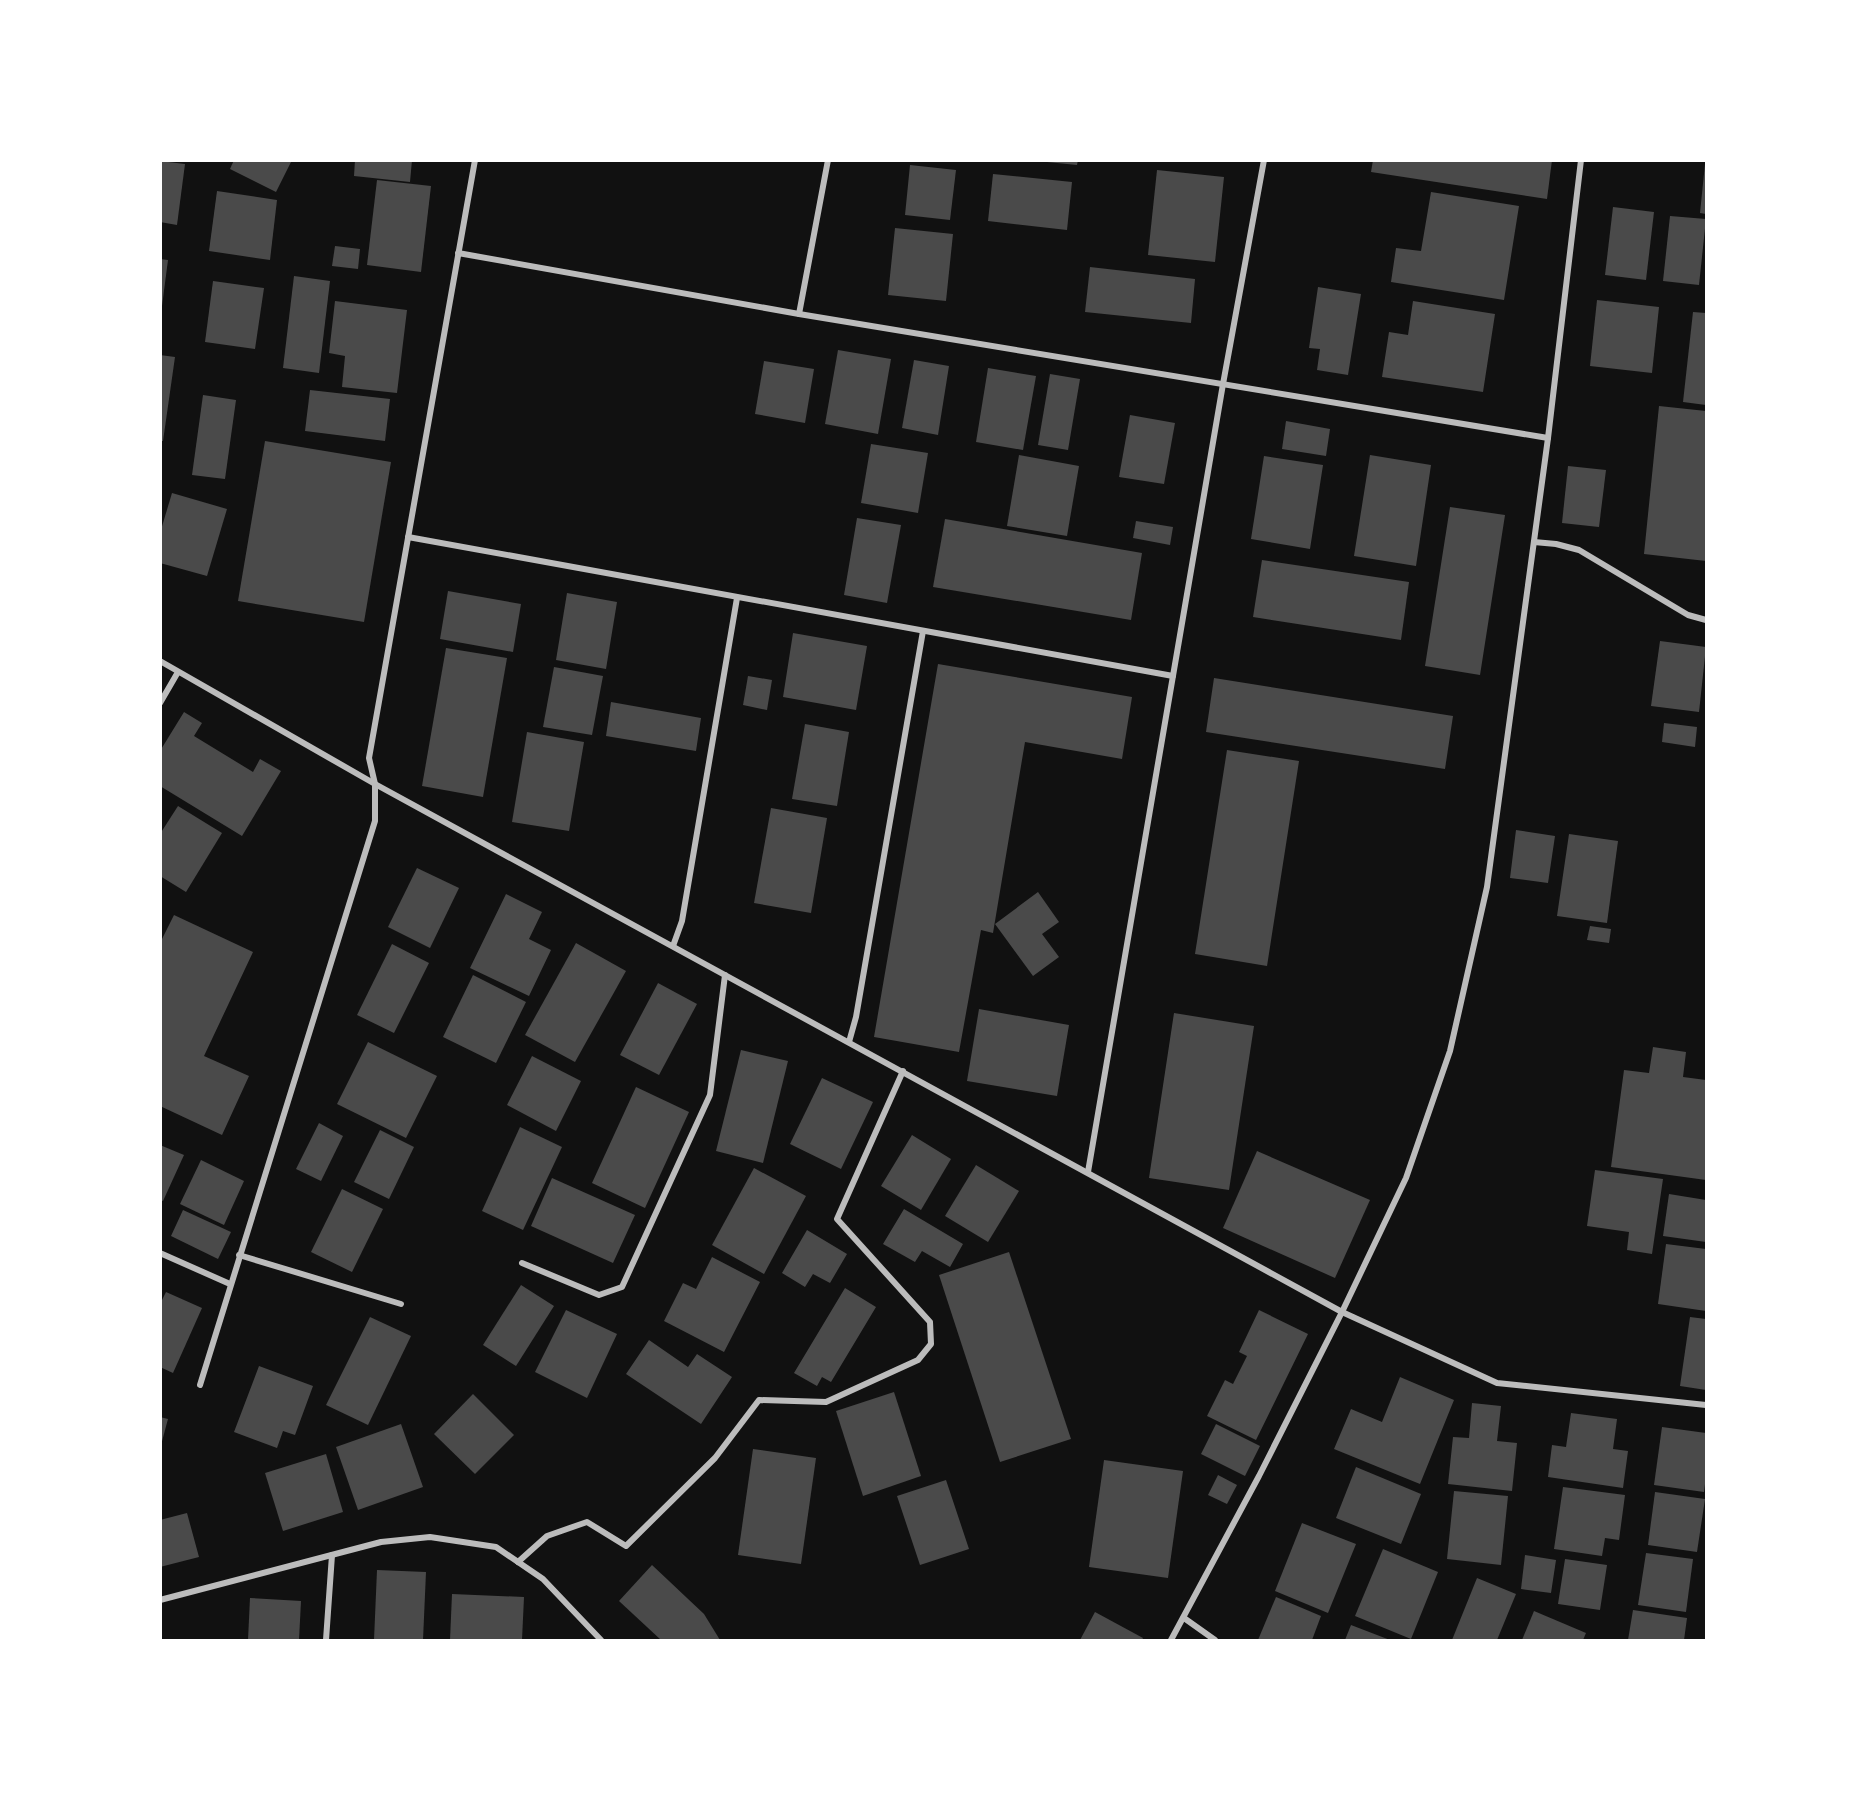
<svg xmlns="http://www.w3.org/2000/svg" width="1867" height="1801" font-family="Figtree,sans-serif">
	<style>
		.building { fill: #4a4a4a }
		.lines { fill: none; stroke-linecap: round; stroke-linejoin: round }
		.minor { stroke: #bcbcbc; stroke-width: 6 }
	</style>
	<rect width="100%" height="100%" fill="#111"/>
	<g class="building">
		<polygon points="234,160 292,160 276,192 230,169"/>
		<polygon points="355,160 412,160 410,182 354,176"/>
		<polygon points="1047,160 1078,160 1077,165 1047,162"/>
		<polygon points="1373,160 1552,160 1547,199 1371,172"/>
		<polygon points="160,161 185,164 177,225 160,222"/>
		<polygon points="1705,164 1706,164 1706,214 1700,213"/>
		<polygon points="910,165 956,170 950,220 905,215"/>
		<polygon points="1157,170 1224,177 1215,262 1148,255"/>
		<polygon points="993,174 1072,182 1067,230 988,221"/>
		<polygon points="377,180 431,186 421,272 367,265"/>
		<polygon points="217,191 277,200 270,260 209,251"/>
		<polygon points="1431,192 1519,206 1504,300 1391,282 1396,248 1421,251"/>
		<polygon points="1613,207 1654,212 1646,280 1605,275"/>
		<polygon points="1670,216 1706,219 1699,285 1663,281"/>
		<polygon points="895,228 953,234 946,301 888,295"/>
		<polygon points="335,246 360,249 358,269 332,266"/>
		<polygon points="160,259 168,260 162,306 160,306"/>
		<polygon points="1090,267 1195,279 1191,323 1085,312"/>
		<polygon points="294,276 330,281 319,373 283,368"/>
		<polygon points="213,281 264,288 255,349 205,342"/>
		<polygon points="1318,287 1361,294 1348,375 1317,370 1320,349 1309,348"/>
		<polygon points="1597,300 1659,307 1652,373 1590,366"/>
		<polygon points="335,301 407,310 397,393 342,387 345,356 329,353"/>
		<polygon points="1413,301 1495,314 1483,392 1382,377 1389,332 1408,335"/>
		<polygon points="1693,312 1706,313 1706,405 1683,402"/>
		<polygon points="838,350 891,359 878,434 825,424"/>
		<polygon points="160,355 175,357 163,441 160,441"/>
		<polygon points="914,360 949,366 938,435 902,428"/>
		<polygon points="764,361 814,369 805,423 755,414"/>
		<polygon points="988,368 1036,376 1023,450 976,442"/>
		<polygon points="1050,374 1080,379 1068,450 1038,445"/>
		<polygon points="310,390 390,399 385,441 305,431"/>
		<polygon points="203,395 236,400 225,479 192,475"/>
		<polygon points="1659,406 1706,411 1706,561 1644,554"/>
		<polygon points="1130,415 1175,423 1164,484 1119,477"/>
		<polygon points="1286,421 1330,429 1326,456 1282,449"/>
		<polygon points="265,441 391,462 364,622 238,601"/>
		<polygon points="871,444 928,453 918,513 861,503"/>
		<polygon points="1019,455 1079,466 1067,536 1007,526"/>
		<polygon points="1370,455 1431,465 1416,566 1354,556"/>
		<polygon points="1264,456 1323,465 1310,549 1251,539"/>
		<polygon points="1568,466 1606,470 1599,527 1562,523"/>
		<polygon points="172,493 227,509 207,576 160,563 160,533"/>
		<polygon points="1450,507 1505,515 1480,675 1425,666"/>
		<polygon points="857,518 901,525 887,603 844,595"/>
		<polygon points="945,519 1142,553 1131,620 933,587"/>
		<polygon points="1136,521 1173,527 1170,545 1133,538"/>
		<polygon points="1262,560 1409,582 1401,640 1253,617"/>
		<polygon points="448,591 521,604 513,652 440,639"/>
		<polygon points="567,593 617,602 606,669 556,660"/>
		<polygon points="793,633 867,646 856,710 783,697"/>
		<polygon points="1660,641 1706,647 1699,712 1651,706"/>
		<polygon points="446,648 507,658 483,797 422,786"/>
		<polygon points="938,664 1132,697 1122,759 1025,742 993,933 981,930 959,1052 874,1037"/>
		<polygon points="554,667 603,676 592,735 543,727"/>
		<polygon points="748,676 772,680 767,710 743,705"/>
		<polygon points="1214,678 1453,716 1445,769 1206,732"/>
		<polygon points="611,702 701,718 696,751 606,736"/>
		<polygon points="184,712 202,723 194,736 253,772 260,759 281,771 242,836 160,786 160,751"/>
		<polygon points="1664,723 1697,727 1695,747 1662,742"/>
		<polygon points="805,724 849,732 837,806 792,799"/>
		<polygon points="527,732 584,742 569,831 512,822"/>
		<polygon points="1227,750 1299,761 1267,966 1195,954"/>
		<polygon points="178,806 222,833 186,892 160,876 160,834"/>
		<polygon points="771,808 827,818 811,913 754,903"/>
		<polygon points="1516,830 1555,836 1548,883 1510,878"/>
		<polygon points="1569,834 1618,841 1607,923 1557,916"/>
		<polygon points="417,868 459,888 430,948 388,927"/>
		<polygon points="1038,892 1059,922 1042,934 1059,957 1033,976 995,924"/>
		<polygon points="506,894 542,912 529,939 551,950 529,996 470,968"/>
		<polygon points="174,915 253,952 204,1056 249,1076 222,1135 160,1106 160,943"/>
		<polygon points="1590,926 1611,929 1609,943 1587,940"/>
		<polygon points="576,943 626,971 575,1062 525,1035"/>
		<polygon points="392,944 429,963 394,1033 357,1015"/>
		<polygon points="473,975 526,1002 496,1063 443,1037"/>
		<polygon points="658,983 697,1004 659,1075 620,1055"/>
		<polygon points="979,1009 1069,1025 1057,1096 967,1081"/>
		<polygon points="1174,1013 1254,1026 1229,1190 1149,1178"/>
		<polygon points="368,1042 437,1076 406,1138 337,1104"/>
		<polygon points="1653,1047 1686,1052 1683,1077 1706,1080 1706,1180 1611,1167 1624,1070 1649,1073"/>
		<polygon points="741,1050 788,1061 763,1163 716,1151"/>
		<polygon points="532,1056 581,1081 556,1131 507,1105"/>
		<polygon points="822,1078 873,1102 841,1169 790,1144"/>
		<polygon points="636,1087 689,1112 645,1208 592,1183"/>
		<polygon points="319,1123 343,1136 321,1181 296,1169"/>
		<polygon points="520,1127 562,1147 523,1230 482,1211"/>
		<polygon points="380,1130 414,1147 389,1199 354,1182"/>
		<polygon points="912,1135 951,1159 921,1210 881,1186"/>
		<polygon points="160,1145 184,1155 163,1201 160,1200"/>
		<polygon points="1257,1151 1370,1200 1335,1278 1223,1228"/>
		<polygon points="201,1160 244,1181 224,1225 180,1204"/>
		<polygon points="976,1165 1019,1191 988,1242 945,1216"/>
		<polygon points="754,1168 806,1196 764,1274 712,1245"/>
		<polygon points="1595,1170 1663,1179 1652,1254 1627,1250 1629,1232 1587,1226"/>
		<polygon points="552,1178 635,1215 613,1263 531,1226"/>
		<polygon points="342,1189 383,1209 352,1272 311,1252"/>
		<polygon points="1669,1194 1706,1200 1706,1242 1663,1236"/>
		<polygon points="904,1209 963,1244 950,1267 922,1251 915,1262 883,1244"/>
		<polygon points="183,1210 231,1232 218,1259 171,1236"/>
		<polygon points="807,1230 847,1254 830,1283 813,1274 805,1287 782,1273"/>
		<polygon points="1666,1244 1706,1249 1706,1311 1658,1304"/>
		<polygon points="1009,1252 1071,1439 1000,1462 939,1275"/>
		<polygon points="712,1257 760,1282 724,1352 664,1321 683,1283 696,1289"/>
		<polygon points="521,1285 554,1306 516,1366 483,1345"/>
		<polygon points="845,1288 876,1307 831,1382 822,1377 817,1386 794,1373"/>
		<polygon points="166,1292 202,1308 173,1373 160,1367 160,1304"/>
		<polygon points="566,1310 617,1334 587,1398 535,1372"/>
		<polygon points="1259,1310 1308,1334 1256,1440 1207,1416 1225,1380 1233,1384 1247,1356 1239,1352"/>
		<polygon points="370,1317 411,1336 368,1425 326,1405"/>
		<polygon points="1690,1317 1706,1319 1706,1390 1680,1386"/>
		<polygon points="649,1340 688,1367 697,1354 732,1377 701,1424 626,1374"/>
		<polygon points="259,1366 313,1386 295,1435 283,1431 277,1448 234,1432"/>
		<polygon points="1400,1377 1454,1400 1420,1484 1334,1449 1351,1409 1382,1422"/>
		<polygon points="894,1392 921,1476 863,1496 836,1411"/>
		<polygon points="473,1394 514,1435 475,1474 434,1434"/>
		<polygon points="1472,1403 1501,1406 1497,1441 1517,1443 1512,1491 1448,1484 1453,1437 1469,1438"/>
		<polygon points="1571,1413 1617,1419 1613,1449 1628,1451 1623,1488 1548,1477 1552,1445 1566,1447"/>
		<polygon points="160,1417 168,1419 161,1445 160,1445"/>
		<polygon points="401,1424 423,1487 358,1510 336,1447"/>
		<polygon points="1216,1424 1260,1446 1245,1476 1201,1454"/>
		<polygon points="1662,1427 1706,1433 1706,1476 1704,1492 1654,1485"/>
		<polygon points="753,1449 816,1458 801,1564 738,1555"/>
		<polygon points="326,1454 343,1512 283,1531 265,1473"/>
		<polygon points="1104,1460 1183,1471 1168,1578 1089,1567"/>
		<polygon points="1356,1467 1421,1494 1401,1544 1336,1518"/>
		<polygon points="1218,1475 1237,1485 1227,1504 1208,1495"/>
		<polygon points="946,1480 969,1549 920,1565 897,1496"/>
		<polygon points="1563,1487 1625,1495 1619,1540 1605,1538 1602,1556 1554,1549"/>
		<polygon points="1454,1491 1508,1496 1501,1565 1447,1559"/>
		<polygon points="1655,1492 1705,1499 1697,1552 1648,1545"/>
		<polygon points="187,1513 199,1557 160,1567 160,1520"/>
		<polygon points="1302,1523 1356,1544 1328,1613 1275,1591"/>
		<polygon points="1383,1549 1438,1572 1411,1639 1355,1616"/>
		<polygon points="1646,1553 1693,1559 1686,1612 1638,1605"/>
		<polygon points="1525,1555 1556,1560 1551,1593 1521,1589"/>
		<polygon points="1565,1559 1607,1565 1600,1610 1558,1604"/>
		<polygon points="652,1565 704,1614 720,1640 661,1640 619,1601"/>
		<polygon points="377,1570 426,1572 423,1640 374,1640"/>
		<polygon points="1477,1578 1516,1594 1497,1640 1452,1640"/>
		<polygon points="452,1594 524,1597 522,1640 450,1640"/>
		<polygon points="1276,1597 1321,1616 1312,1640 1258,1640"/>
		<polygon points="250,1598 301,1601 299,1640 248,1640"/>
		<polygon points="1633,1610 1687,1618 1684,1640 1628,1640"/>
		<polygon points="1534,1611 1586,1633 1583,1640 1522,1640"/>
		<polygon points="1095,1612 1143,1638 1142,1640 1080,1640"/>
		<polygon points="1351,1625 1390,1640 1345,1640"/>
	</g>
	<g class="lines">
		<g class="minor">
			<polyline points="458,253 799,314 1548,438"/>
			<polyline points="799,314 828,160"/>
			<polyline points="408,537 1173,676"/>
			<polyline points="1534,542 1556,544 1579,550 1688,615 1706,620"/>
			<polyline points="160,661 375,784 1342,1312 1497,1383 1706,1405"/>
			<polyline points="160,703 178,672"/>
			<polyline points="673,946 682,921 737,598"/>
			<polyline points="849,1042 856,1017 923,631"/>
			<polyline points="1088,1172 1223,384 1264,160"/>
			<polyline points="160,1253 230,1284"/>
			<polyline points="239,1255 401,1304"/>
			<polyline points="522,1263 599,1295 622,1287 710,1095 725,975"/>
			<polyline points="200,1385 375,821 375,784 369,758 475,160"/>
			<polyline points="518,1562 547,1536 587,1522 626,1546 715,1458 759,1400 826,1402 918,1360 931,1344 930,1322 837,1219 903,1071"/>
			<polyline points="160,1600 381,1542 430,1537 496,1547 543,1579 601,1640"/>
			<polyline points="1184,1618 1215,1640"/>
			<polyline points="326,1640 332,1555"/>
			<polyline points="1171,1640 1259,1476 1342,1312 1406,1178 1450,1051 1487,887 1548,438 1581,160"/>
		</g>
	</g>
	<rect width="1867" height="1801" fill="none" stroke="#ffffff" stroke-width="324"/>
</svg>
